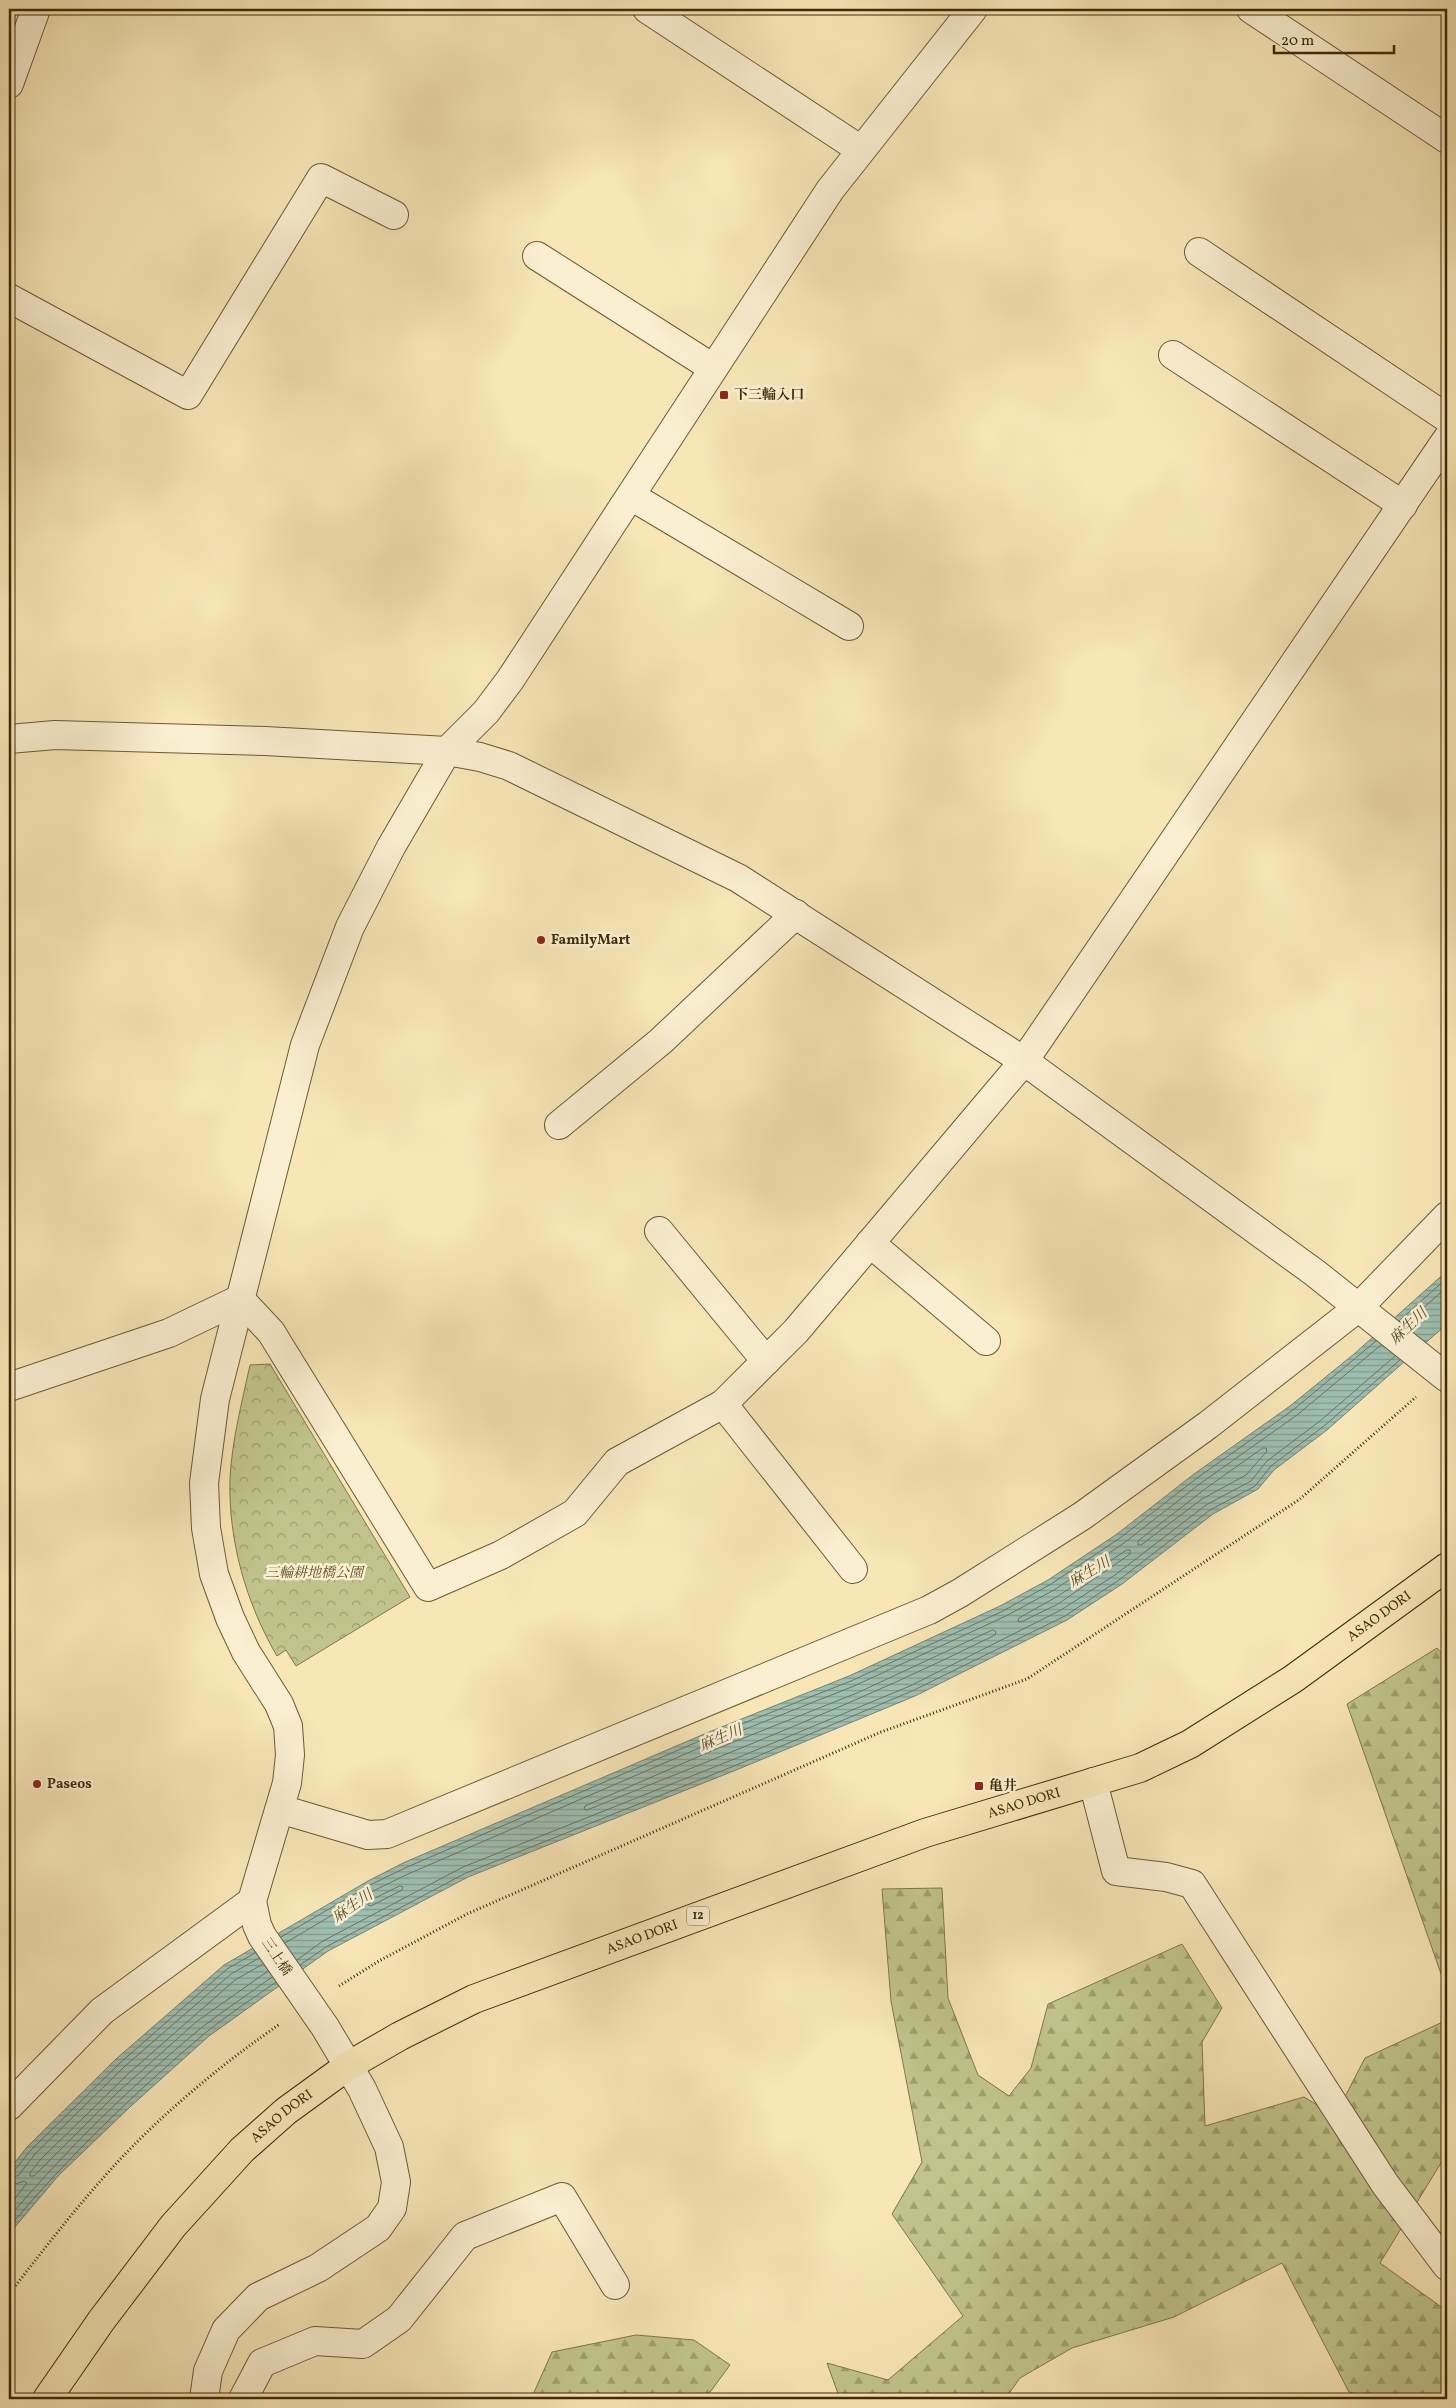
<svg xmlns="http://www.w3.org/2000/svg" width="1456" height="2408" font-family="Vollkorn,'Noto Serif JP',serif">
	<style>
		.forest { fill: url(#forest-firs); stroke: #80774a }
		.park { fill: url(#park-crowns); stroke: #80774a }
		.water { fill: url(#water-rules); stroke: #78836e }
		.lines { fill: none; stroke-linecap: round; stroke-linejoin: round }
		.shore { stroke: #6f745c; stroke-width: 1 }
		.minor-casing { stroke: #6f5933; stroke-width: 30 }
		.major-casing { stroke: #412a07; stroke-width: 30 }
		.path { stroke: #412a07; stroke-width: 3; stroke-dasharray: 1 2.5; stroke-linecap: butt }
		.minor { stroke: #faefd0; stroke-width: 28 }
		.major { stroke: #f8e6b7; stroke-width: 28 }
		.poi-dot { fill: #8f2418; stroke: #faefd0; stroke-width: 2 }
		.labels { text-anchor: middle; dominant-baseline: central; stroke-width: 5; stroke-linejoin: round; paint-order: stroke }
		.shield { fill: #faefd0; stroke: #786543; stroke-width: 1 }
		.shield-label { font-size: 12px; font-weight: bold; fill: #412a07 }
		.poi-label { font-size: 14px; font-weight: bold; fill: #412a07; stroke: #faefd0; text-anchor: start }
		.park-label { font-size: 14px; font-style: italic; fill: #615028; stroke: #faefd0 }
		.street-label { font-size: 14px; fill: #412a07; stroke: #faefd0 }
		.water-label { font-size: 15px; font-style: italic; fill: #584f32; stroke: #faefd0 }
	</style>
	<defs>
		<pattern id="forest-firs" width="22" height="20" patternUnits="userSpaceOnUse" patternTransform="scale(1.25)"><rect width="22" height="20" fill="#c0c48c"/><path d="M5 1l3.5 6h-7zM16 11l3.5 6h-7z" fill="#9e9f70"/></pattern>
		<pattern id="park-crowns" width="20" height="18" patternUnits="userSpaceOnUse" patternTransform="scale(1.25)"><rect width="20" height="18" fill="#c0c48c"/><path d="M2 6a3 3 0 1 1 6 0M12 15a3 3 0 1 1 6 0" fill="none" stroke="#9e9f70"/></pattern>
		<pattern id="water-rules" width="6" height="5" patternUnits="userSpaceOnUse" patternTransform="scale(1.25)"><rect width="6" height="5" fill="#9dbfb2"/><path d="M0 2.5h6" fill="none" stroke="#829b8f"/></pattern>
	</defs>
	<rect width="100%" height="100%" fill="#f8e6b7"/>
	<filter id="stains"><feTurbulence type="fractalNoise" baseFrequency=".004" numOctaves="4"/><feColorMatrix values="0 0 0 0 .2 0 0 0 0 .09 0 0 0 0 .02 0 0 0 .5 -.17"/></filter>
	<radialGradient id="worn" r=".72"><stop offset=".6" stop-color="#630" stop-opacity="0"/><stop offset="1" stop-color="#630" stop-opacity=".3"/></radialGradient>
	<g class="forest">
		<polygon points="1437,1648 1447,1660 1447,1991 1347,1704"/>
		<polygon points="942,1888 948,1998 978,2075 1009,2096 1031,2068 1048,2004 1182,1944 1222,2008 1202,2042 1205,2126 1304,2097 1335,2116 1365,2058 1447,2020 1447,2153 1380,2263 1447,2311 1447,2399 1375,2399 1349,2392 1282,2263 1174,2317 1072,2348 1020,2378 1005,2399 840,2399 827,2363 888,2380 963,2316 892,2214 922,2162 891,2001 882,1889"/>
		<polygon points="636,2335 694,2340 730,2365 705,2399 531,2399 552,2352"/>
	</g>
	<path class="park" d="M270,1364L410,1597L296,1666L286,1650L277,1656C246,1603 228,1540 230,1478C232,1440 242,1402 250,1365Z"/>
	<polygon class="water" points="1447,1271 1447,1324 1327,1430 1274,1470 1258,1489 1213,1514 1122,1584 1067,1620 915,1696 741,1768 468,1877 328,1951 209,2036 131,2106 59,2175 9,2234 9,2170 27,2147 116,2059 224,1965 368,1881 403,1863 709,1732 849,1676 1000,1606 1048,1580 1117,1534 1194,1474 1290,1406 1354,1354"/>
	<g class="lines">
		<g class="shore">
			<polyline points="1399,1321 1447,1278"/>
			<polyline points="1404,1325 1447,1287"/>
			<polygon points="1263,1448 1266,1448 1267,1451 1246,1475 1202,1499 1141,1545 1138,1545 1138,1541 1205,1489"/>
			<polygon points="1127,1550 1130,1550 1130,1554 1058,1604 1021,1622 1018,1621 1019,1618 1058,1596"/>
			<path d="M993,1630L996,1632L995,1635C863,1701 724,1755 587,1810L584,1809L585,1806L716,1749L857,1693Z"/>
			<polygon points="400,1886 403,1887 402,1890 371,1906 368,1905 368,1902"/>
			<polyline points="281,1937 370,1885 405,1868 711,1736 851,1681 1003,1611 1051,1584 1120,1538 1197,1478 1293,1410 1376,1341"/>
			<polyline points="285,1943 373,1891 408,1874 713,1742 854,1686 1006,1616 1054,1590 1124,1543 1201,1483 1297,1415 1381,1345"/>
			<polyline points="297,1960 323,1941 463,1867 737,1758 910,1686 1061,1610 1115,1575 1206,1505 1251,1481 1267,1461 1320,1421 1395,1356"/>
			<polyline points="263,1964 235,1980 129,2073 41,2159 30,2173 30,2176 34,2176 118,2092 196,2022 268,1971"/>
			<polyline points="300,1965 326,1947 466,1873 739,1764 912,1691 1065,1616 1119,1580 1210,1510 1255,1486 1271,1466 1324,1426 1400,1360"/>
			<polyline points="9,2172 14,2171 31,2150 120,2063 227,1969 255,1953"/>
			<polyline points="9,2179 19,2175 35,2154 124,2067 231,1974 259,1958"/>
			<polyline points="9,2186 24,2181 27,2183 9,2206"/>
			<path d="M9,2217C67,2149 132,2085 201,2028C224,2010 249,1994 272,1977"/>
			<path d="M9,2227C68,2157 134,2093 204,2034C227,2015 252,1999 276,1982"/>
		</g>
		<defs>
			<g id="minor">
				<polyline points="647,9 861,150"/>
				<polyline points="1251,9 1447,139"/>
				<polyline points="9,84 36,9"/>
				<polyline points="1199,252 1447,418"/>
				<polyline points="537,256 713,368"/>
				<polyline points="9,298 188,395 321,178 394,215"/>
				<polyline points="1173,355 1403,505"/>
				<polyline points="631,496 849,626"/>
				<polyline points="9,739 55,735 265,741 447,751 480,757 509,766 738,878 1024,1061 1315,1273 1447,1378"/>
				<polyline points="559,1125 661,1041 796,914"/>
				<polyline points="659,1231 766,1361"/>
				<polyline points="870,1243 986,1341"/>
				<polyline points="240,1299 271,1332 428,1587 501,1555 575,1513 617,1462 723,1404 796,1331 1024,1061 1447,439"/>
				<polyline points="9,1387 169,1333 240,1299"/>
				<polyline points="723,1404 853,1569"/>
				<polyline points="1093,1782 1116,1871 1166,1877 1192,1884 1385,2184 1447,2266"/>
				<polyline points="280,1809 368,1835 387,1834 929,1610 960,1593 1082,1516 1208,1425 1359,1307 1447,1216"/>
				<polyline points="9,2106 102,2011 252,1901"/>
				<polyline points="204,2399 208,2371 226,2330 258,2297 318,2268 378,2228 392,2208 396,2182 389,2147 362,2089 325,2027 262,1936 257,1925 252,1901 287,1783 290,1755 288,1726 279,1704 246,1652 230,1618 214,1574 206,1528 204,1483 215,1399 305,1045 350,927 391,847 447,751 486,712 510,680 830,190 973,9"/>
				<polyline points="243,2399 262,2363 315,2341 363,2344 399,2319 465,2236 562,2197 615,2285"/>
			</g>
			<g id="major">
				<path id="s1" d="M47,2399L101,2321L173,2226L242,2150L286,2111L348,2066L400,2036L474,1999L925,1833L1140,1768L1190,1744L1293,1679L1447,1567"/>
			</g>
		</defs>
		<use href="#minor" class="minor-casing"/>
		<use href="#major" class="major-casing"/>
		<g class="path">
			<polyline points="339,1986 379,1961 467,1914 881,1732 1027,1679 1300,1499 1416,1397"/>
			<path d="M9,2294C48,2244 87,2193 131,2148C174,2104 230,2058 280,2024"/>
		</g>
		<use href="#minor" class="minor"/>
		<use href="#major" class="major"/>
	</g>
	<g class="poi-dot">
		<rect x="719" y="390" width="10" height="10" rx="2.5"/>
		<circle cx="541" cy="940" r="5"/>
		<circle cx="37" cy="1784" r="5"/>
		<rect x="974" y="1781" width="10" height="10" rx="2.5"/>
	</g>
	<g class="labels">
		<rect class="shield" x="687" y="1906.5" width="22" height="19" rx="4"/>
		<g class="shield-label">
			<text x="698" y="1916">12</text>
		</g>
		<g class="poi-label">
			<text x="734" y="395">下三輪入口</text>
			<text x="551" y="940">FamilyMart</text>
			<text x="47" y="1784">Paseos</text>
			<text x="989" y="1786">亀井</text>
		</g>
		<g class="park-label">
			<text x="314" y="1573">三輪耕地橋公園</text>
		</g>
		<g class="street-label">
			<text stroke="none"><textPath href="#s1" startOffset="1584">ASAO DORI</textPath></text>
			<text stroke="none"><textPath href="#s1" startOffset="1179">ASAO DORI</textPath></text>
			<text stroke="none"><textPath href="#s1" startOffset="774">ASAO DORI</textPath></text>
			<text transform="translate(276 1957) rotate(56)">三上橋</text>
			<text stroke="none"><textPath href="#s1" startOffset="369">ASAO DORI</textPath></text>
		</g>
		<g class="water-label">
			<text transform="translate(1409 1327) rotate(-43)">麻生川</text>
			<text transform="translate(1090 1573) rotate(-31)">麻生川</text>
			<text transform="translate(721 1739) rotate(-23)">麻生川</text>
			<text transform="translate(353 1907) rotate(-35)">麻生川</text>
		</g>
	</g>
	<rect width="1456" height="2408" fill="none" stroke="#f8e6b7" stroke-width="30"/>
	<rect x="10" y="10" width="1436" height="2388" fill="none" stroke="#412a07" stroke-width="2.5"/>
	<rect x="15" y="15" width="1426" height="2378" fill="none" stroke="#412a07"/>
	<path d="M1274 45v8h120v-8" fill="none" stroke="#412a07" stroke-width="2.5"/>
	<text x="1281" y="45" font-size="15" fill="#412a07" stroke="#faefd0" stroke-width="4" paint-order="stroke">20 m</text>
	<rect width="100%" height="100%" filter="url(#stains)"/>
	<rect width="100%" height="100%" fill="url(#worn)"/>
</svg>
